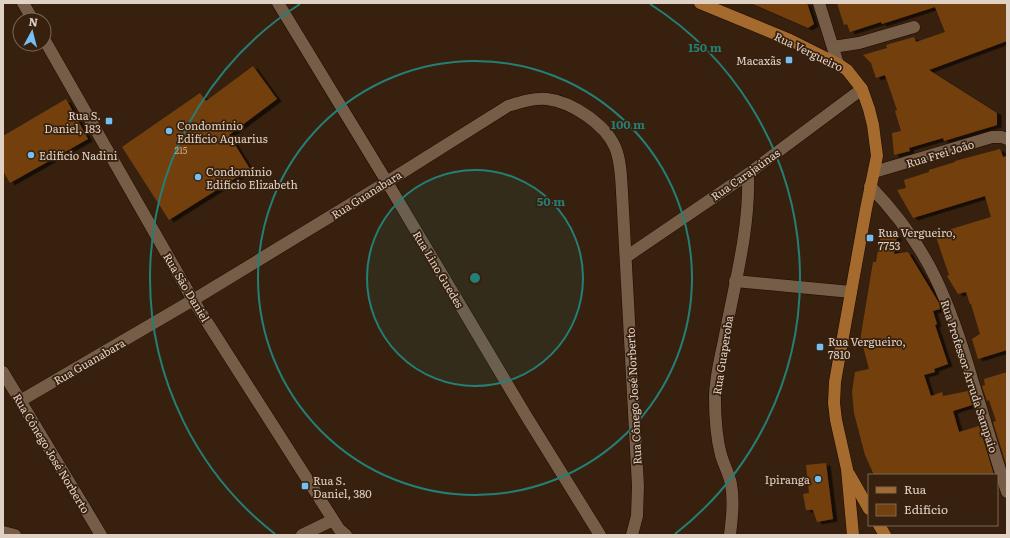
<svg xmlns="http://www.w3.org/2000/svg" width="1010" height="538" font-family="Literata,serif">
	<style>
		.building { fill: #73410d; filter: url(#shadow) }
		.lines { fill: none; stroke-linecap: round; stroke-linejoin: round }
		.minor-casing { stroke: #1e0a00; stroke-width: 13 }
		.major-casing { stroke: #1e0a00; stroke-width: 13 }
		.minor { stroke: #765d48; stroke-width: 12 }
		.major { stroke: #a56a2d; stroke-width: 12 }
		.ring { fill: none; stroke: #247f77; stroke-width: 2 }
		.poi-dot { fill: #74c0f6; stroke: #37210e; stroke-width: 1.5 }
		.labels { text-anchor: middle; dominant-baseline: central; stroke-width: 3.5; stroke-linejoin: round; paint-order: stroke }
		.number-label { font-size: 9px; fill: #c5ad97 }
		.street-label { font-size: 11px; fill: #e0d1c5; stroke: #37210e }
		.poi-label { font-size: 11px; fill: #e0d1c5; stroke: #37210e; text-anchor: start }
		.centre { fill: #247f77; stroke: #37210e; stroke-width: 2 }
		.ring-label { font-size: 12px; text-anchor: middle; font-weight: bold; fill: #247f77; stroke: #37210e; stroke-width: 3.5; stroke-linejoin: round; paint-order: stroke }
	</style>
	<defs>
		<filter id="shadow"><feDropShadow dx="4.5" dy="2.5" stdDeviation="0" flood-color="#0009"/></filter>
	</defs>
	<rect width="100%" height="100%" fill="#37210e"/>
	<g class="building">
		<polygon points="751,3 807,3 814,24 808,28"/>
		<polygon points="837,3 1007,3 1007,41 929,70 997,113 997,125 944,141 943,138 909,148 910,151 894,155 892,133 901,131 895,111 897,110 885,75 876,78 871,63 863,55 887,48 886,45 914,37 916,42 945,32 935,7 882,24 881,22 850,32 847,24 844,25"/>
		<polygon points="253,66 277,99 229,135 250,169 169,220 122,147 200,93 206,101"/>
		<polygon points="66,99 88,139 10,183 3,171 3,136"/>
		<polygon points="1000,149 1003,157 1007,156 1007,350 978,359 972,339 980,334 971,304 970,304 966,292 958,294 947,276 949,275 935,234 991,217 985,196 913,218 897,190 906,188 904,180 929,172 929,170 955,162 955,161"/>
		<polygon points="881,233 897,236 894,254 908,252 939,303 940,309 933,311 937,324 935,325 948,364 934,369 935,372 924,375 931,396 942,392 943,396 968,391 972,405 953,411 959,432 979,426 994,475 874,475 865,455 854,413 852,392 855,372 869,369 863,346 859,347 873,262 876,262"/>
		<polygon points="1007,372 1007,467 993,422 996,421 989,400 987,401 982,386 985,385 984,379"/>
		<polygon points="826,463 833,519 817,522 813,510 806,510 803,494 809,493 806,465"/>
	</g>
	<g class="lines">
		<defs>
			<g id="minor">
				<polyline points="23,3 33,20"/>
				<polyline points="278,3 387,182 525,414 600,535"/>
				<polyline points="819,3 838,64"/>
				<polyline points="44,39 193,300 339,529 346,535"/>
				<polyline points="833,47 859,43 914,27"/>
				<polyline points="874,172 992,137 1002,137 1007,139"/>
				<path d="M870,186C895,212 919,244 935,277C951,310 962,344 972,379C984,417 995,455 1007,492"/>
				<polyline points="626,257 748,174 862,89"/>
				<polyline points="735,281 851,292"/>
				<polyline points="3,372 101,535"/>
				<path d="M20,401L193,300L387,182L508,106C521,102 533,98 547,99C572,102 605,124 615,147C621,161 621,177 622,192L638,486L637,516L632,535"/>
				<polyline points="3,532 15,535"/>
				<polyline points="302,535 333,520"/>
				<path d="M730,535C732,518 734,501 731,484C729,474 724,465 721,455C716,436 715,417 715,398C715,377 721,356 725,335C735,282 750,228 748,174"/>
			</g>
			<g id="major">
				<polyline points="700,3 790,40 838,64 847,70 862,89 869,109 873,125 877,156 866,209 841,348 835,382 834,403 836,420 847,469 853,535"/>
				<polyline points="849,474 869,509"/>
				<polyline points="879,525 885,535"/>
			</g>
		</defs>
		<use href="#minor" class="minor-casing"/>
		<use href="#major" class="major-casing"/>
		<use href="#minor" class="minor"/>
		<use href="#major" class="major"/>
	</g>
	<circle cx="475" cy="278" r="108" fill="#247f77" fill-opacity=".12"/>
	<g class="ring">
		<circle cx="475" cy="278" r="108"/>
		<circle cx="475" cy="278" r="217"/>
		<path d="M275 534A325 325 0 0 1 300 4M650 4A325 325 0 0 1 675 534"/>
	</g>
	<g class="poi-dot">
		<rect x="785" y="56" width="8" height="8" rx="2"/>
		<rect x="105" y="117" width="8" height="8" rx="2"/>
		<circle cx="169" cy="131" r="4"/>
		<circle cx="31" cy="155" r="4"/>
		<circle cx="198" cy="177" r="4"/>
		<rect x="866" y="234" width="8" height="8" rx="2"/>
		<rect x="816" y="343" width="8" height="8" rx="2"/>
		<circle cx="818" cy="479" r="4"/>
		<rect x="301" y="482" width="8" height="8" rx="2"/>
	</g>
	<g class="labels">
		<g class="number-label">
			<text x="181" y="150">215</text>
		</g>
		<g class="street-label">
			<text transform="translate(809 51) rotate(26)">Rua Vergueiro</text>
			<text transform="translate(940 153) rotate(-17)">Rua Frei João</text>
			<text transform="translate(745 174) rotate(-35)">Rua Carajaúnas</text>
			<text transform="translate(366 194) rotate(-32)">Rua Guanabara</text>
			<text transform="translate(439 269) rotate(59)">Rua Lino Guedes</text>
			<text transform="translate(187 287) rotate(59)">Rua São Daniel</text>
			<text transform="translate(722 355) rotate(-81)">Rua Guaperoba</text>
			<text transform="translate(89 361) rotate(-30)">Rua Guanabara</text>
			<text transform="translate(970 376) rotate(72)">Rua Professor Arruda Sampaio</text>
			<text transform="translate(633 396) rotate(-93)">Rua Cônego José Norberto</text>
			<text transform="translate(52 453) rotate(59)">Rua Cônego José Norberto</text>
		</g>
		<g class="poi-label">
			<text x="781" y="60" text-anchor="end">Macaxãs</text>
			<text x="101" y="115" text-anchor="end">Rua S.<tspan x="101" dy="13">Daniel, 183</tspan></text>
			<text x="177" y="125">Condomínio<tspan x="177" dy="13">Edifício Aquarius</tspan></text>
			<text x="39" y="155">Edifício Nadini</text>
			<text x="206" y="171">Condomínio<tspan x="206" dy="13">Edifício Elizabeth</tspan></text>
			<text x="878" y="232">Rua Vergueiro,<tspan x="878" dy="13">7753</tspan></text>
			<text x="828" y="341">Rua Vergueiro,<tspan x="828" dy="13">7810</tspan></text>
			<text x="810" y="479" text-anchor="end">Ipiranga</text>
			<text x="313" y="480">Rua S.<tspan x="313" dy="13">Daniel, 380</tspan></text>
		</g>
	</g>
	<circle cx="475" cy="278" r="6" class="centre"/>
	<g class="ring-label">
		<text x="705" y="52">150 m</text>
		<text x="628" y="129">100 m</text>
		<text x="551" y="206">50 m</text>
	</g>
	<rect width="1010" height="538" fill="none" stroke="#e0d1c5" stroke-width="8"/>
	<rect x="868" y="474" width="130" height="52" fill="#37210e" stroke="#7b6757"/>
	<rect x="876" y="487" width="20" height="6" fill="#a56a2d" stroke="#7b6757"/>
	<text x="904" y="494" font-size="12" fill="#e0d1c5">Rua</text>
	<rect x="876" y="504" width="20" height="12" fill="#73410d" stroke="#7b6757"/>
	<text x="904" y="514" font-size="12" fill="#e0d1c5">Edifício</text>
	<g transform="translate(32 32) rotate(7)"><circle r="19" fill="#37210e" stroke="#7b6757"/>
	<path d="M0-3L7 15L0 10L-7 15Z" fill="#74c0f6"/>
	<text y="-6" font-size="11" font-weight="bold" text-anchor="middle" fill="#e0d1c5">N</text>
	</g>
</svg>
